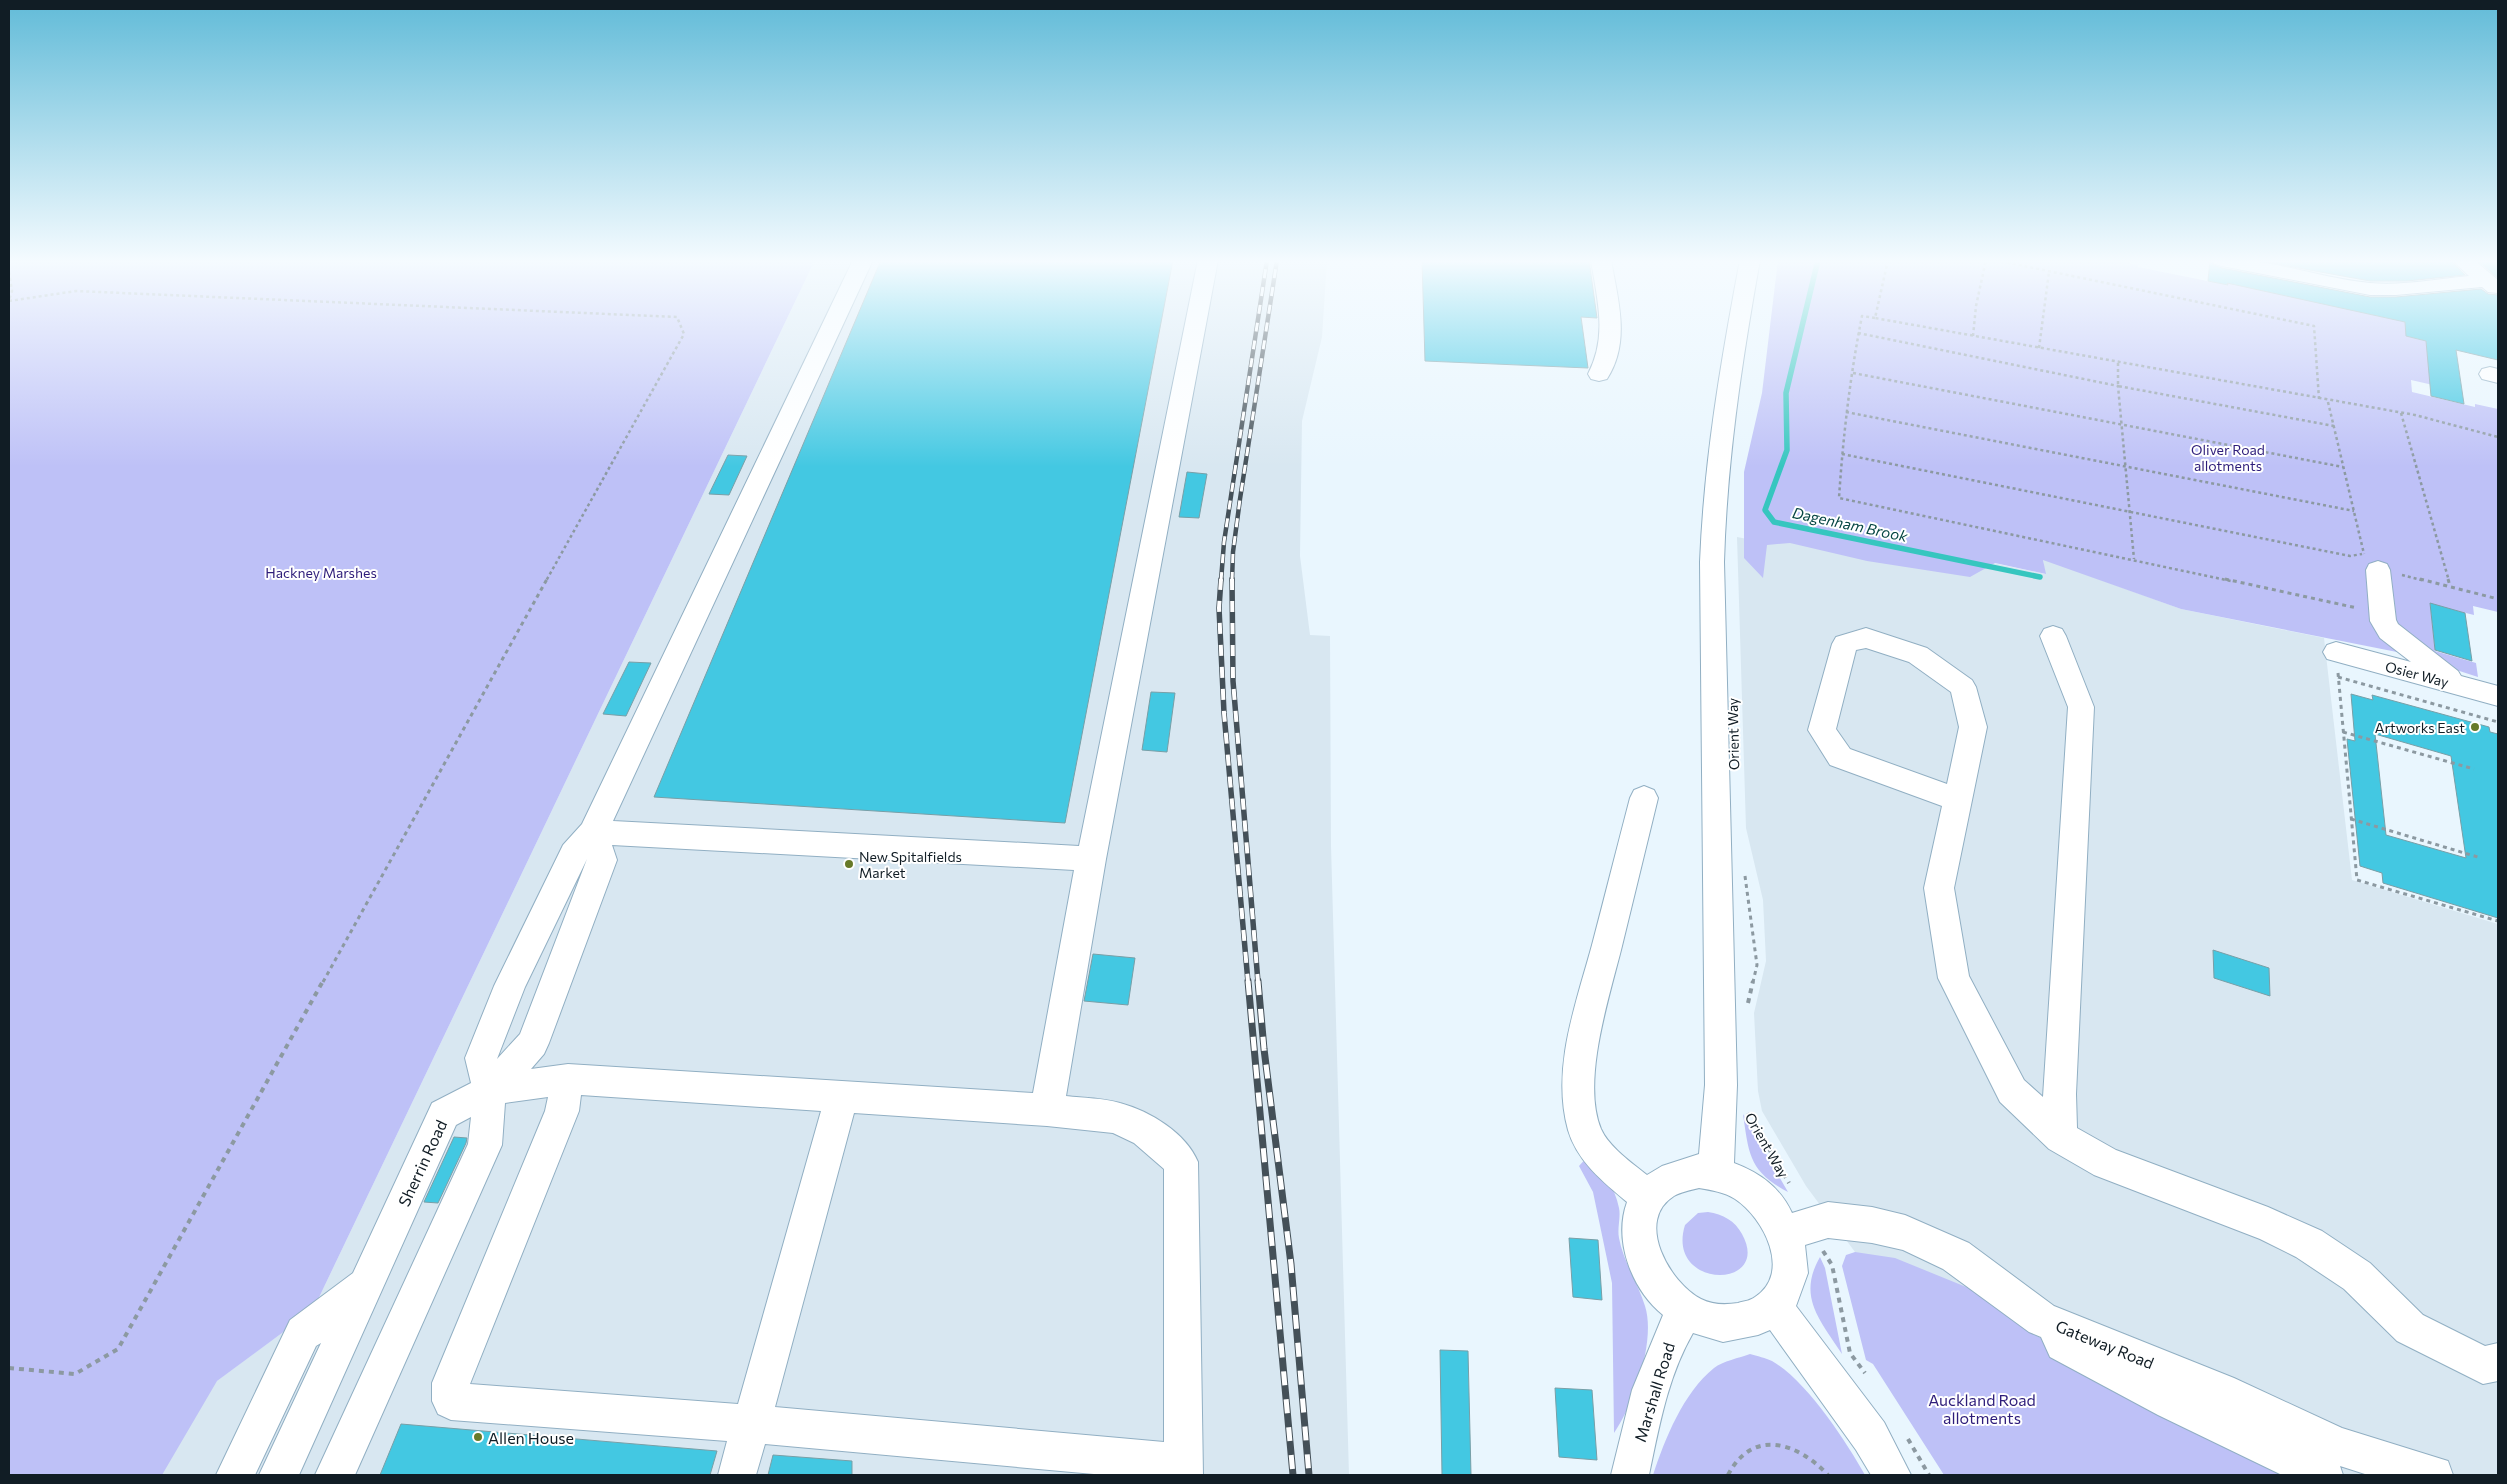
<svg xmlns="http://www.w3.org/2000/svg" width="2507" height="1484" font-family="Commissioner,sans-serif">
	<style>
		.built { fill: #d8e7f1 }
		.green { fill: #bec1f7 }
		.lines { fill: none; stroke-linecap: round; stroke-linejoin: round }
		.stream { stroke: #36c6bf; stroke-width: 5.5 }
		.building { fill: #43c8e2; stroke: #789fa7; fill-rule: evenodd }
		.minor-casing { stroke: #91afc3; stroke-width: 2 }
		.path-far2 { stroke: #8c99a1; stroke-width: 2.5; stroke-dasharray: 3 3; stroke-linecap: butt }
		.path-far1 { stroke: #8c99a1; stroke-width: 3; stroke-dasharray: 4 4; stroke-linecap: butt }
		.path { stroke: #8c99a1; stroke-width: 4; stroke-dasharray: 5 5; stroke-linecap: butt }
		.minor { fill: #fff; fill-rule: evenodd }
		.rail-far2-casing { stroke: #445058; stroke-width: 4.5 }
		.rail-far1-casing { stroke: #445058; stroke-width: 5.5 }
		.rail-casing { stroke: #445058; stroke-width: 7 }
		.rail-far2 { stroke: #fff; stroke-width: 3; stroke-dasharray: 9; stroke-linecap: butt }
		.rail-far1 { stroke: #fff; stroke-width: 4; stroke-dasharray: 11; stroke-linecap: butt }
		.rail { stroke: #fff; stroke-width: 5; stroke-dasharray: 14; stroke-linecap: butt }
		.poi-dot { fill: #677a29; stroke: #fff; stroke-width: 2 }
		.labels { text-anchor: middle; dominant-baseline: central; stroke-width: 4; stroke-linejoin: round; paint-order: stroke }
		.park-label { font-size: 14px; fill: #2e1d7a; stroke: #fff }
		.street-label { font-size: 14px; fill: #111d25; stroke: #fff }
		.poi-label { font-size: 14px; fill: #111d25; stroke: #fff; text-anchor: end }
		.water-label { font-size: 15px; font-style: italic; fill: #074744; stroke: #fff }
		.near-street-label { font-size: 16px; fill: #111d25; stroke: #fff }
		.near-park-label { font-size: 16px; fill: #2e1d7a; stroke: #fff }
		.near-poi-label { font-size: 16px; fill: #111d25; stroke: #fff; text-anchor: start }
	</style>
	<rect width="100%" height="100%" fill="#e9f6fe"/>
	<g class="built">
		<polygon points="815,260 1327,260 1322,337 1302,421 1300,556 1310,635 1330,636 1331,846 1349,1475 89,1475 313,1310"/>
		<polygon points="1786,520 2045,574 2043,559 2181,609 2324,638 2352,880 2498,924 2498,1475 2253,1475 1857,1274 1855,1252 1806,1186 1762,1111 1758,1091 1754,1013 1766,961 1763,900 1746,828 1737,537 1767,543"/>
	</g>
	<g class="green">
		<polygon points="9,260 815,260 313,1310 217,1381 162,1475 9,1475"/>
		<polygon points="1778,260 2119,260 2138,265 2138,267 2227,285 2227,282 2386,318 2457,298 2498,325 2498,349 2406,326 2406,336 2429,342 2433,385 2411,380 2412,392 2475,407 2475,404 2498,409 2498,612 2473,606 2474,615 2430,604 2435,651 2476,663 2478,677 2407,654 2181,609 2043,560 2046,574 1995,563 1970,577 1867,561 1790,543 1767,545 1763,578 1744,558 1744,472 1762,393"/>
		<path d="M1743,1114L1788,1192C1749,1171 1749,1155 1743,1114Z"/>
		<path d="M1590,1154C1602,1170 1615,1187 1619,1208C1621,1217 1617,1228 1619,1238C1623,1261 1638,1283 1645,1306C1656,1340 1634,1404 1614,1433L1612,1283L1593,1192L1579,1166Z"/>
		<path d="M1708,1212C1723,1214 1735,1221 1742,1234C1773,1290 1665,1290 1685,1225L1698,1213Z"/>
		<polygon points="1855,1252 1895,1258 1976,1291 2028,1331 2131,1388 2302,1475 1944,1475 1873,1364 1866,1360 1842,1266 1846,1255"/>
		<path d="M1820,1257L1825,1268L1842,1354C1820,1320 1797,1297 1820,1257Z"/>
		<path d="M1750,1354C1757,1356 1766,1358 1772,1361C1806,1380 1846,1441 1865,1475H1653C1665,1439 1683,1393 1714,1368C1723,1361 1739,1358 1750,1354Z"/>
	</g>
	<g class="lines">
		<polyline class="stream" points="1818,260 1786,393 1787,450 1765,510 1774,522 2040,577"/>
	</g>
	<g class="building">
		<polygon points="881,260 1173,260 1065,823 654,797"/>
		<polygon points="1422,260 1589,260 1597,318 1581,317 1588,368 1425,361"/>
		<polygon points="2210,260 2214,265 2222,268 2370,297 2396,297 2481,289 2488,294 2498,295 2498,360 2456,350 2464,404 2431,396 2426,341 2406,336 2405,322 2227,283 2228,285 2208,281"/>
		<polygon points="2255,260 2450,260 2465,275 2407,281 2370,281"/>
		<polygon points="2477,260 2498,260 2498,278"/>
		<polygon points="728,455 747,456 729,495 709,494"/>
		<polygon points="1187,472 1207,474 1199,518 1179,517"/>
		<polygon points="2430,603 2465,613 2472,661 2435,650"/>
		<polygon points="629,662 651,663 626,716 603,714"/>
		<polygon points="1151,692 1175,693 1167,752 1142,750"/>
		<path d="M2351,694L2373,700L2372,695L2416,707L2489,727L2490,732L2498,734V918L2383,883L2382,873L2360,866L2347,739L2355,741ZM2375,734L2451,756L2466,858L2386,835Z"/>
		<polygon points="2213,950 2269,968 2270,996 2214,978"/>
		<polygon points="1093,954 1135,958 1128,1005 1084,1001"/>
		<polygon points="454,1137 467,1138 466,1143 438,1203 424,1202"/>
		<polygon points="1569,1238 1598,1240 1602,1300 1573,1297"/>
		<polygon points="1440,1350 1468,1351 1471,1475 1442,1475"/>
		<polygon points="1555,1388 1592,1390 1597,1460 1559,1457"/>
		<polygon points="401,1424 717,1451 710,1475 380,1475"/>
		<polygon points="773,1455 852,1461 852,1475 768,1475"/>
	</g>
	<g class="lines">
		<defs>
			<g id="minor">
				<path d="M853,260H873L613,821L1079,846L1198,260H1218L1106,859L1066,1096C1084,1098 1103,1098 1120,1103C1150,1111 1186,1133 1198,1162L1203,1475H1105L765,1444L756,1475H718L727,1441L451,1420L438,1414L432,1401V1383L545,1111L548,1097L505,1103L502,1145L355,1475H315L468,1144L471,1117L456,1125L299,1475H259L321,1343L316,1346L255,1475H216L290,1320L353,1273L432,1103L471,1083L465,1058L494,986L563,845L582,824ZM612,845L1074,870L1033,1093L568,1064L531,1069L544,1054L549,1043L617,860ZM587,859L520,1034L497,1059L525,987ZM581,1095L821,1111L738,1404L470,1384L579,1111ZM854,1113L1047,1126L1113,1133L1134,1143L1164,1169V1442L775,1407Z"/>
				<path d="M1591,260H1611C1618,300 1631,342 1607,379L1599,381L1591,379L1588,374C1608,336 1597,300 1591,260Z"/>
				<path d="M1740,260H1760C1742,360 1727,460 1724,562L1737,1085L1734,1163C1760,1173 1780,1187 1792,1213L1828,1202L1872,1207L1905,1215L1969,1243L2054,1306L2234,1378L2342,1428L2448,1461L2453,1475H2368L2340,1466L2343,1475H2282L2158,1415L2050,1357L2041,1337L2029,1332L1943,1269L1903,1250L1872,1243L1828,1238L1805,1245L1808,1273L1796,1306L1884,1422L1911,1475H1871L1856,1450L1770,1330L1758,1335L1723,1342L1693,1333C1668,1376 1659,1427 1649,1475H1611L1632,1390L1663,1315C1632,1290 1613,1241 1627,1202C1603,1182 1577,1161 1568,1130C1551,1068 1576,1004 1592,945C1605,896 1617,847 1630,798L1634,790L1644,786L1654,790L1658,798C1646,847 1634,897 1622,946C1610,995 1581,1081 1601,1129C1609,1147 1632,1163 1647,1175L1662,1166L1699,1154L1705,1085L1700,562C1704,460 1721,360 1740,260ZM1699,1188C1711,1190 1724,1192 1735,1199C1764,1218 1792,1273 1755,1297C1750,1301 1744,1301 1738,1303C1725,1305 1713,1305 1701,1299C1670,1283 1634,1221 1674,1196C1681,1192 1691,1190 1699,1188Z"/>
				<path d="M2212,260C2266,256 2317,278 2370,283C2402,286 2437,279 2469,276L2452,260H2474L2498,280V293L2488,292L2482,287L2396,295H2370L2222,266L2215,264Z"/>
				<polygon points="2490,367 2498,369 2498,383 2482,379 2479,374 2482,369"/>
				<polygon points="2378,561 2387,564 2390,570 2396,620 2398,624 2458,671 2461,676 2498,686 2498,706 2327,659 2323,652 2327,645 2336,642 2411,662 2380,638 2370,621 2366,570 2369,564"/>
				<path d="M2053,626L2062,629L2066,636L2094,707L2076,1094L2077,1128L2116,1150L2268,1207L2322,1231L2370,1263L2423,1315L2485,1346L2498,1343V1381L2483,1384L2397,1341L2344,1289L2296,1257L2260,1239L2094,1175L2049,1149L2000,1102L1938,978L1924,888L1942,806L1830,765L1808,730L1832,644L1836,637L1866,628L1927,648L1972,680L1976,687L1987,727L1954,888L1969,976L2024,1080L2043,1097L2068,707L2040,636L2044,629ZM1866,648L1909,662L1951,692L1959,727L1947,784L1850,749L1836,729L1856,650Z"/>
			</g>
		</defs>
		<use href="#minor" class="minor-casing"/>
		<g class="path-far2">
			<polyline points="1888,260 1875,318 2415,415 2498,437"/>
			<polyline points="1995,260 2314,326 2319,399"/>
			<polyline points="9,272 12,291 9,300"/>
			<polyline points="9,301 76,291 677,317 684,334 546,581"/>
			<path d="M1875,318L1862,316C1850,376 1843,437 1839,498L2231,581"/>
			<polyline points="1858,333 2118,386 2134,559"/>
			<polyline points="1973,336 1976,306 1986,260"/>
			<polyline points="2039,348 2049,272"/>
			<polyline points="2118,363 2118,386 2334,426"/>
			<polyline points="1853,373 2343,467"/>
			<polyline points="2328,402 2364,554"/>
			<polyline points="1846,412 2354,511"/>
			<polyline points="2401,413 2449,581"/>
			<polyline points="1842,454 2350,556 2362,554"/>
			<polyline points="2402,575 2425,581"/>
		</g>
		<g class="path-far1">
			<polyline points="2225,579 2357,608"/>
			<polyline points="2420,579 2498,599"/>
			<polyline points="2448,579 2450,586"/>
			<polyline points="2338,673 2357,880 2498,921"/>
			<polyline points="2338,677 2498,722"/>
			<polyline points="2343,732 2474,769"/>
			<polyline points="2351,819 2481,858"/>
			<polyline points="1745,876 1757,965 1753,982"/>
			<polyline points="323,982 547,579"/>
		</g>
		<g class="path">
			<polyline points="1748,1003 1753,981"/>
			<polyline points="1748,1113 1789,1183"/>
			<polyline points="1823,1251 1832,1265 1850,1353 1865,1373"/>
			<polyline points="9,1368 75,1374 118,1349 323,981"/>
			<polyline points="1908,1439 1929,1475"/>
			<path d="M1728,1475C1753,1427 1798,1443 1828,1475"/>
		</g>
		<use href="#minor" class="minor"/>
		<defs>
			<g id="rail-far2">
				<polyline points="1221,581 1224,542 1267,260"/>
				<polyline points="1232,581 1233,552 1240,499 1277,260"/>
			</g>
			<g id="rail-far1">
				<polyline points="1221,579 1219,608 1224,713 1248,982"/>
				<polyline points="1232,579 1233,681 1258,982"/>
			</g>
			<g id="rail">
				<polyline points="1248,981 1293,1475"/>
				<polyline points="1258,981 1264,1049 1291,1264 1309,1475"/>
			</g>
		</defs>
		<use href="#rail-far2" class="rail-far2-casing"/>
		<use href="#rail-far1" class="rail-far1-casing"/>
		<use href="#rail" class="rail-casing"/>
		<use href="#rail-far2" class="rail-far2"/>
		<use href="#rail-far1" class="rail-far1"/>
		<use href="#rail" class="rail"/>
	</g>
	<linearGradient id="sky" x2="0" y2="1"><stop stop-color="#61bbd8"/><stop offset="0.56" stop-color="#f5fbff"/><stop offset="1" stop-color="#f5fbff" stop-opacity="0"/></linearGradient>
	<rect width="2507" height="467" fill="url(#sky)"/>
	<g class="poi-dot">
		<circle cx="2475" cy="727" r="5"/>
		<circle cx="849" cy="864" r="5"/>
		<circle cx="478" cy="1437" r="5"/>
	</g>
	<g class="labels">
		<g class="park-label">
			<text x="2228" y="449">Oliver Road<tspan x="2228" dy="16">allotments</tspan></text>
			<text x="321" y="572">Hackney Marshes</text>
		</g>
		<g class="street-label">
			<text transform="translate(2417 674) rotate(15)">Osier Way</text>
			<text transform="translate(1733 734) rotate(-91)">Orient Way</text>
			<text transform="translate(1767 1145) rotate(60)">Orient Way</text>
		</g>
		<g class="poi-label">
			<text x="2465" y="727">Artworks East</text>
			<text x="859" y="856" text-anchor="start">New Spitalfields<tspan x="859" dy="16">Market</tspan></text>
		</g>
		<g class="water-label">
			<text transform="translate(1850 524) rotate(12)">Dagenham Brook</text>
		</g>
		<g class="near-street-label">
			<text transform="translate(422 1163) rotate(-65)">Sherrin Road</text>
			<text transform="translate(2105 1344) rotate(22)">Gateway Road</text>
			<text transform="translate(1654 1392) rotate(-73)">Marshall Road</text>
		</g>
		<g class="near-park-label">
			<text x="1982" y="1399">Auckland Road<tspan x="1982" dy="18">allotments</tspan></text>
		</g>
		<g class="near-poi-label">
			<text x="488" y="1437">Allen House</text>
		</g>
	</g>
	<rect width="2507" height="1484" fill="none" stroke="#111d25" stroke-width="20"/>
</svg>
